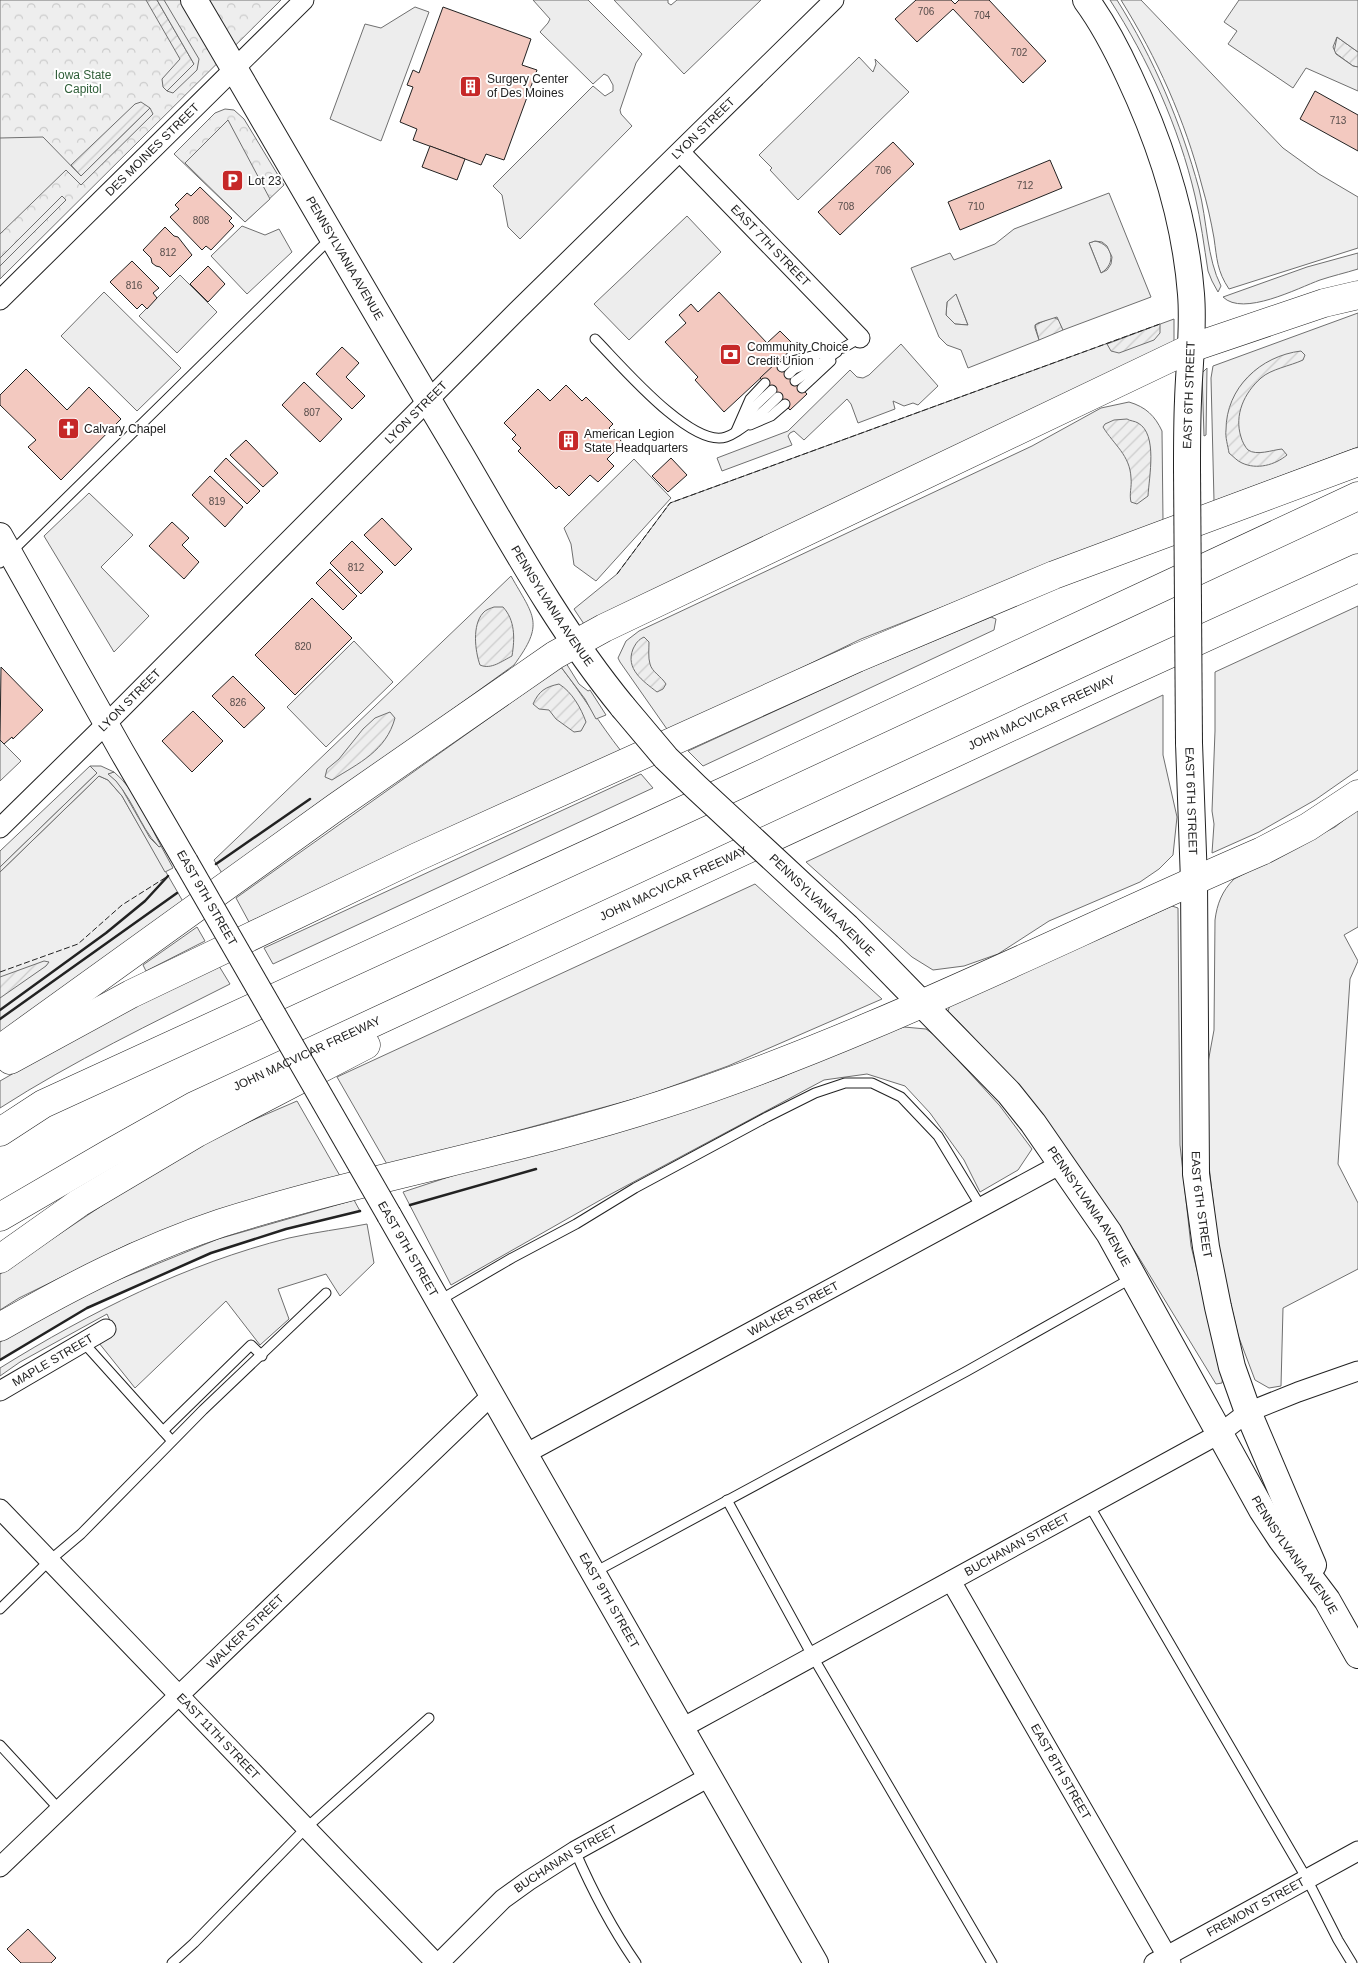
<svg xmlns="http://www.w3.org/2000/svg" width="1358" height="1963" font-family="Arial,sans-serif">
	<style>
		.grass { fill: #eee; stroke: #6f6f6f }
		.park { fill: url(#park-crowns); stroke: #6f6f6f }
		.garden { fill: url(#garden-furrows); stroke: #6f6f6f }
		.parking { fill: #ededed; stroke: #6f6f6f; fill-rule: evenodd }
		.building { fill: #f3c9c0; stroke: #222 }
		.lines { fill: none; stroke-linecap: round; stroke-linejoin: round }
		.service-casing { stroke: #222; stroke-width: 11 }
		.minor-casing { stroke: #222; stroke-width: 21 }
		.tertiary-casing { stroke: #222; stroke-width: 26 }
		.secondary-casing { stroke: #222; stroke-width: 28 }
		.motorway-casing { stroke: #222; stroke-width: 29 }
		.service { stroke: #fff; stroke-width: 9 }
		.minor { stroke: #fff; stroke-width: 19 }
		.tertiary { stroke: #fff; stroke-width: 24 }
		.secondary { stroke: #fff; stroke-width: 26 }
		.motorway { stroke: #fff; stroke-width: 28 }
		.tertiary-bridge-casing { stroke: #222; stroke-width: 26; stroke-linecap: butt }
		.secondary-bridge-casing { stroke: #222; stroke-width: 28; stroke-linecap: butt }
		.tertiary-bridge { stroke: #fff; stroke-width: 24 }
		.secondary-bridge { stroke: #fff; stroke-width: 26 }
		.fence { stroke: #222; stroke-width: 1; stroke-dasharray: 6 2.5; stroke-linecap: butt }
		.wall { stroke: #222; stroke-width: 2.5 }
		.labels { text-anchor: middle; dominant-baseline: central; stroke-width: 4; stroke-linejoin: round; paint-order: stroke }
		.number-label { font-size: 10px; fill: #564c4a }
		.park-label { font-size: 12px; fill: #2f5e38; stroke: #fff }
		.poi-label { font-size: 12px; fill: #222; stroke: #fff; text-anchor: start }
		.street-label { font-size: 12px; fill: #222; stroke: #fff }
	</style>
	<defs>
		<pattern id="park-crowns" width="20" height="18" patternUnits="userSpaceOnUse" patternTransform="scale(1.25)"><rect width="20" height="18" fill="#eee"/><path d="M2 6a3 3 0 1 1 6 0M12 15a3 3 0 1 1 6 0" fill="none" stroke="#ccc"/></pattern>
		<pattern id="garden-furrows" width="10" height="10" patternUnits="userSpaceOnUse" patternTransform="scale(1.25)"><rect width="10" height="10" fill="#eee"/><path d="M-1 1l2-2M0 10L10 0M9 11l2-2" fill="none" stroke="#ccc"/></pattern>
	</defs>
	<rect width="100%" height="100%" fill="#fff"/>
	<g class="grass">
		<path d="M1110,0H1117C1154,59 1181,123 1199,189C1207,220 1207,259 1221,286L1218,292L1212,281L1208,271C1204,246 1201,221 1195,196C1179,127 1148,59 1110,0Z"/>
		<path d="M1121,0H1141L1283,148L1319,174L1358,197V248L1229,289C1217,271 1217,259 1214,238C1211,221 1207,203 1202,186C1185,120 1157,58 1121,0Z"/>
		<path d="M1095,241C1114,245 1116,264 1101,273L1089,243Z"/>
		<path d="M1358,253V269C1345,273 1332,276 1320,280C1298,288 1243,317 1223,297L1307,267Z"/>
		<polygon points="956,293 968,325 955,324 946,315 947,302"/>
		<polygon points="1358,313 1358,447 1214,501 1211,378 1213,366"/>
		<polygon points="1174,319 1174,344 584,624 574,609 617,574 670,503"/>
		<polygon points="1207,368 1206,435 1204,436 1202,373"/>
		<path d="M1129,402C1146,407 1155,416 1162,431L1163,520L861,639L669,732L620,662L618,658L626,641L639,631L1032,446L1101,408Z"/>
		<path d="M511,576C534,617 545,623 514,665L223,875L214,860Z"/>
		<polygon points="1358,606 1358,770 1315,800 1259,832 1212,853 1214,824 1212,811 1215,731 1215,672"/>
		<polygon points="991,617 996,619 994,630 703,766 688,751 860,672"/>
		<path d="M561,667C582,694 599,723 621,751L249,922L236,898Z"/>
		<polygon points="1163,695 1163,755 1177,817 1173,855 1159,869 1140,882 1049,921 998,954 964,966 933,970 912,957 806,862"/>
		<polygon points="90,766 97,773 0,867 0,851"/>
		<path d="M114,772C136,790 148,822 161,846L159,847C138,826 132,792 107,774Z"/>
		<polygon points="641,774 653,788 273,964 264,948"/>
		<polygon points="99,776 108,780 122,796 185,905 0,1033 0,872"/>
		<path d="M1358,809V927L1344,935L1358,961L1350,979L1338,1164L1358,1203V1269L1283,1308L1281,1386L1269,1388L1255,1380L1238,1335L1219,1253L1208,1157L1205,1079L1214,1030L1215,920C1217,904 1222,891 1234,879L1335,827Z"/>
		<polygon points="755,884 882,999 728,1066 645,1096 388,1166 337,1077"/>
		<polygon points="1172,906 1178,908 1180,1145 1191,1246 1223,1375 1222,1383 1216,1384 1138,1256 1085,1176 1035,1109 975,1039 948,1011 950,1005"/>
		<polygon points="197,927 205,941 146,971 143,965"/>
		<path d="M219,966L230,984C153,1023 73,1061 0,1108V1081L112,1017Z"/>
		<polygon points="904,1027 926,1029 936,1036 1000,1106 1032,1149 1018,1170 980,1192 964,1160 930,1113 905,1086 867,1074 824,1080 611,1194 451,1285 403,1192 473,1169 732,1095 782,1077 862,1041"/>
		<polygon points="297,1101 340,1176 255,1200 129,1244 19,1298 0,1310 0,1274 140,1180 223,1133"/>
		<polygon points="354,1200 360,1211 286,1229 211,1253 87,1308 0,1360 0,1342 91,1291 218,1239"/>
		<path d="M367,1224L374,1263L340,1296L326,1274L278,1289L289,1319L260,1345L226,1301L135,1388L99,1343L115,1332L107,1314L20,1362L0,1376V1368C90,1312 186,1264 289,1238C315,1232 342,1229 367,1224Z"/>
	</g>
	<g class="park">
		<polygon points="0,0 281,0 0,279"/>
		<polygon points="225,109 234,110 244,119 284,185 245,222 174,154 215,113"/>
	</g>
	<g class="garden">
		<polygon points="146,0 157,0 194,64 167,91 163,87 162,79 180,59"/>
		<polygon points="1337,37 1358,52 1358,67 1353,66 1334,52"/>
		<polygon points="141,102 150,108 81,176 71,165 135,104"/>
		<polygon points="1053,317 1059,320 1063,330 1039,340 1035,325"/>
		<polygon points="1160,324 1160,333 1154,340 1119,353 1111,351 1107,344"/>
		<path d="M1301,351L1305,355L1303,360C1290,366 1271,369 1261,378C1244,393 1234,415 1241,437C1242,441 1245,447 1248,450C1257,456 1272,450 1282,449L1287,455C1275,465 1257,470 1242,463C1237,461 1233,456 1229,453C1228,446 1225,437 1226,430C1226,388 1260,356 1301,351Z"/>
		<path d="M1127,419C1130,421 1135,421 1138,423C1158,434 1149,477 1148,496L1137,504L1131,502C1129,494 1132,487 1131,478C1130,455 1114,445 1103,427L1105,424L1114,420Z"/>
		<path d="M494,607H503C515,620 515,638 512,656C502,661 491,670 480,665C475,651 472,625 483,613C485,610 491,608 494,607Z"/>
		<path d="M644,637L649,642C649,648 648,658 650,664C652,672 661,676 666,684L663,689L657,692C643,681 625,669 633,649C636,643 638,640 644,637Z"/>
		<path d="M559,684C572,692 581,708 586,722L581,731L574,732L556,719L549,710L539,709L533,704C539,691 545,687 559,684Z"/>
		<path d="M390,712L395,718C386,751 359,763 332,780L325,777L327,769L339,759L363,729L375,718Z"/>
		<polygon points="44,961 49,962 46,966 0,998 0,977"/>
	</g>
	<g class="parking">
		<polygon points="157,0 164,0 199,59 197,70 173,93 167,91 194,64"/>
		<polygon points="533,0 588,0 642,54 636,63 620,110 621,114 632,126 520,239 508,227 502,195 493,186 593,86 605,96 613,91 613,85 608,76 604,74 593,84 540,32 548,23 550,19"/>
		<polygon points="614,0 668,0 668,3 671,5 677,0 761,0 684,74"/>
		<polygon points="1239,0 1358,0 1358,52 1337,37 1333,47 1336,54 1353,66 1358,67 1358,91 1306,68 1293,88 1228,44 1237,31 1224,22"/>
		<polygon points="415,7 429,12 381,141 330,119 365,24 381,28"/>
		<polygon points="859,57 873,72 876,64 875,59 909,92 798,200 770,170 772,168 759,155"/>
		<polygon points="150,108 153,114 81,185 66,170 0,234 0,138 43,137 81,176"/>
		<polygon points="228,120 270,199 245,222 185,163"/>
		<path d="M1109,193L1151,297L1063,330L1057,317L1038,323L1035,325V328L1039,340L968,368L961,350L947,345L939,337L911,268L950,253L954,260L995,244L1014,229ZM1095,241L1102,242L1107,246L1112,257L1111,264L1107,270L1101,273L1089,243ZM956,294L968,325L955,324L946,315L947,302Z"/>
		<polygon points="62,196 66,200 0,266 0,258"/>
		<polygon points="687,216 721,252 629,340 594,304"/>
		<polygon points="242,226 265,235 279,229 292,252 247,294 211,256"/>
		<polygon points="180,275 217,312 177,353 139,316"/>
		<polygon points="104,292 181,368 137,411 61,336"/>
		<polygon points="901,344 938,386 918,405 913,403 904,406 893,401 895,409 858,423 851,404 847,399 804,440 794,431 790,433 788,436 792,445 722,471 717,458 788,431 850,370 857,377 863,378 869,375"/>
		<polygon points="634,459 671,498 596,581 574,565 571,544 564,528"/>
		<polygon points="89,493 133,535 101,567 149,616 114,652 44,536"/>
		<polygon points="354,641 393,682 326,747 287,707"/>
		<polygon points="566,663 579,684 588,691 590,690 606,715 596,719 585,699 561,667"/>
		<polygon points="0,740 21,761 0,781"/>
		<polygon points="90,766 101,766 114,772 108,774 116,781 122,789 150,838 159,847 161,846 173,868 165,872 122,796 108,780 99,776 0,872 0,867 97,773"/>
	</g>
	<g class="building">
		<polygon points="916,0 951,0 955,4 959,0 989,0 1046,61 1023,83 953,9 917,42 895,19"/>
		<polygon points="443,7 531,39 522,65 537,70 504,160 486,154 481,165 465,159 413,140 417,129 400,122 413,87 407,85 413,70 419,73"/>
		<polygon points="1315,91 1358,115 1358,151 1300,119"/>
		<polygon points="893,142 914,164 840,235 818,212"/>
		<polygon points="430,146 465,159 457,180 422,167"/>
		<polygon points="1050,160 1062,188 960,230 948,202"/>
		<polygon points="200,187 232,218 229,221 234,226 211,250 206,246 202,250 170,217 179,209 175,205 187,193 191,196"/>
		<polygon points="165,227 174,236 178,237 192,255 170,277 160,267 156,266 152,263 151,258 143,250"/>
		<polygon points="132,261 159,288 153,293 157,298 147,309 142,304 137,309 110,282"/>
		<polygon points="208,266 225,284 208,302 190,284"/>
		<polygon points="719,292 767,343 780,331 795,346 724,412 695,380 698,377 665,342 686,323 679,315 691,304 698,312"/>
		<polygon points="342,347 359,363 346,377 365,396 352,409 316,374"/>
		<polygon points="777,362 807,394 790,410 760,378"/>
		<polygon points="26,369 67,410 89,387 121,419 61,480 28,447 36,440 0,405 0,395"/>
		<polygon points="304,382 342,419 320,442 282,405"/>
		<polygon points="566,385 582,401 586,397 613,424 609,428 623,443 607,459 614,466 598,482 590,475 569,496 559,486 556,489 518,451 521,448 512,439 516,435 504,423 538,389 550,401"/>
		<polygon points="246,440 278,473 263,487 230,455"/>
		<polygon points="226,458 260,491 247,504 214,471"/>
		<polygon points="671,458 687,475 668,492 652,476"/>
		<polygon points="210,476 243,507 225,527 192,495"/>
		<polygon points="382,518 412,549 395,566 364,535"/>
		<polygon points="172,522 189,538 182,545 199,562 184,579 149,546"/>
		<polygon points="352,541 383,572 361,594 330,563"/>
		<polygon points="330,569 357,596 343,610 316,583"/>
		<polygon points="312,598 352,638 295,695 255,655"/>
		<polygon points="1,667 43,710 13,739 12,737 4,744 0,740"/>
		<polygon points="233,676 265,708 244,728 212,696"/>
		<polygon points="193,711 223,741 192,772 162,741"/>
		<polygon points="28,1929 56,1958 51,1963 21,1963 7,1949"/>
	</g>
	<g class="lines">
		<defs>
			<g id="service">
				<path d="M595,339C618,362 691,449 726,437C741,432 767,408 778,397"/>
				<polyline points="782,367 788,362 843,348 860,338"/>
				<polyline points="789,374 794,369 815,360"/>
				<polyline points="795,381 837,352"/>
				<polyline points="802,388 831,361"/>
				<polyline points="745,419 756,405 772,390"/>
				<polyline points="750,425 771,416 785,404"/>
				<polyline points="736,431 750,399 765,383"/>
				<polyline points="0,563 330,239"/>
				<polyline points="440,1300 512,1258 576,1224 635,1188 767,1117 815,1093 845,1083 872,1083 901,1097 938,1136 981,1207"/>
				<polyline points="83,1342 172,1441"/>
				<polyline points="163,1431 251,1345 262,1356"/>
				<polyline points="727,1500 813,1657 992,1963"/>
				<polyline points="1089,1505 1307,1879 1338,1940 1352,1963"/>
				<polyline points="593,1573 967,1371 1132,1278"/>
				<polyline points="0,1609 49,1561 81,1534 203,1410 326,1293"/>
				<polyline points="0,1745 59,1809"/>
				<path d="M575,1851C592,1890 611,1927 636,1963"/>
				<polyline points="172,1963 194,1943 306,1828 429,1718"/>
			</g>
			<g id="minor">
				<path id="s1" d="M680,152L860,338"/>
				<path id="s2" d="M0,300L304,0"/>
				<path id="s3" d="M0,828L106,724L516,312L834,0"/>
				<path id="s4" d="M0,1391L106,1329"/>
				<path id="s5" d="M525,1454L1061,1164"/>
				<path id="s6" d="M0,1509L436,1963"/>
				<path id="s7" d="M951,1581L1171,1963"/>
				<path id="s8" d="M682,1728L1219,1434L1248,1412L1298,1392L1358,1371"/>
				<path id="s9" d="M0,1867L491,1396"/>
				<path id="s10" d="M439,1963L503,1899L528,1881L575,1851L709,1777"/>
				<path id="s11" d="M1154,1963L1358,1851"/>
			</g>
			<g id="tertiary">
				<polyline points="0,535 122,752 186,862"/>
				<path id="s12" d="M389,1215L816,1963"/>
			</g>
			<g id="secondary">
				<path id="s13" d="M194,0C283,151 369,302 459,452C510,539 559,629 623,707"/>
				<path d="M1086,0C1103,23 1117,50 1129,76C1162,146 1185,217 1191,294C1194,330 1189,365 1188,401C1187,423 1187,446 1187,469"/>
				<path id="s14" d="M1189,743L1194,881L1196,1174L1206,1247L1218,1307L1232,1367L1248,1412L1313,1565"/>
				<path id="s15" d="M847,927L1009,1093L1033,1123L1109,1233L1262,1510L1281,1539L1327,1600L1358,1655"/>
			</g>
			<g id="motorway">
				<polyline points="0,1049 336,807 555,655 604,628 1191,348 1324,303 1358,295"/>
				<polyline points="10,1060 131,994 417,857 857,658 1054,575 1358,462"/>
				<polyline points="0,1132 43,1104 738,785 1358,496"/>
				<path id="s16" d="M0,1217L110,1153L194,1106L1112,680L1358,568"/>
				<polyline points="0,1259 79,1203 197,1133 366,1045"/>
				<path d="M0,1327C71,1286 143,1249 221,1223C366,1177 516,1152 661,1105C868,1038 1062,937 1262,851L1308,827L1358,794"/>
			</g>
		</defs>
		<use href="#service" class="service-casing"/>
		<use href="#minor" class="minor-casing"/>
		<use href="#tertiary" class="tertiary-casing"/>
		<use href="#secondary" class="secondary-casing"/>
		<use href="#motorway" class="motorway-casing"/>
		<use href="#service" class="service"/>
		<use href="#minor" class="minor"/>
		<use href="#tertiary" class="tertiary"/>
		<use href="#secondary" class="secondary"/>
		<use href="#motorway" class="motorway"/>
		<defs>
			<polyline id="tertiary-bridge" points="186,862 389,1215"/>
			<g id="secondary-bridge">
				<polyline points="1187,469 1189,743"/>
				<polyline points="623,707 666,758 696,787 847,927"/>
			</g>
		</defs>
		<use href="#tertiary-bridge" class="tertiary-bridge-casing"/>
		<use href="#secondary-bridge" class="secondary-bridge-casing"/>
		<use href="#tertiary-bridge" class="tertiary-bridge"/>
		<use href="#secondary-bridge" class="secondary-bridge"/>
		<g class="fence">
			<polyline points="617,574 670,503 1160,324"/>
			<polyline points="0,972 78,944 122,905 168,876"/>
		</g>
		<g class="wall">
			<polyline points="216,864 310,799"/>
			<polyline points="0,1010 106,933 145,901 168,876"/>
			<polyline points="0,1019 177,893"/>
			<polyline points="410,1205 536,1169"/>
			<polyline points="0,1360 87,1308 211,1253 286,1229 360,1211"/>
		</g>
	</g>
	<defs>
		<symbol id="building-square" viewBox="-11 -11 22 22"><rect x="-9" y="-9" width="18" height="18" rx="4" fill="#c62828" stroke="#fff"/><path d="M-4-6H4V6H1V3H-1V6H-4ZM-2.5-4.3h1.7v1.8h-1.7ZM.8-4.3h1.7v1.8H.8ZM-2.5-1h1.7V.8h-1.7ZM.8-1h1.7V.8H.8Z" fill="#fff"/></symbol>
		<symbol id="parking-square" viewBox="-11 -11 22 22"><rect x="-9" y="-9" width="18" height="18" rx="4" fill="#c62828" stroke="#fff"/><path d="M-3.5-5.5H1a3.5 3.5 0 0 1 0 7H-1V5.5H-3.5ZM-1-3.4V-.6H.8a1.4 1.4 0 0 0 0-2.8Z" fill="#fff"/></symbol>
		<symbol id="bank-square" viewBox="-11 -11 22 22"><rect x="-9" y="-9" width="18" height="18" rx="4" fill="#c62828" stroke="#fff"/><path d="M-6-4H6V4H-6ZM0-2.3a2.3 2.3 0 1 0 0 4.6a2.3 2.3 0 1 0 0-4.6Z" fill="#fff"/></symbol>
		<symbol id="church-square" viewBox="-11 -11 22 22"><rect x="-9" y="-9" width="18" height="18" rx="4" fill="#c62828" stroke="#fff"/><path d="M-1.2-6h2.4v3.5h3.3v2.4h-3.3V6h-2.4V-.1h-3.3v-2.4h3.3Z" fill="#fff"/></symbol>
	</defs>
	<g fill-rule="evenodd">
		<use href="#building-square" x="458" y="74" width="25" height="25"/>
		<use href="#parking-square" x="220" y="168" width="25" height="25"/>
		<use href="#bank-square" x="718" y="342" width="25" height="25"/>
		<use href="#church-square" x="56" y="416" width="25" height="25"/>
		<use href="#building-square" x="556" y="428" width="25" height="25"/>
	</g>
	<g class="labels">
		<g class="number-label">
			<text x="926" y="11">706</text>
			<text x="982" y="15">704</text>
			<text x="1019" y="52">702</text>
			<text x="1338" y="120">713</text>
			<text x="883" y="170">706</text>
			<text x="1025" y="185">712</text>
			<text x="846" y="206">708</text>
			<text x="976" y="206">710</text>
			<text x="201" y="220">808</text>
			<text x="168" y="252">812</text>
			<text x="134" y="285">816</text>
			<text x="312" y="412">807</text>
			<text x="217" y="501">819</text>
			<text x="356" y="567">812</text>
			<text x="303" y="646">820</text>
			<text x="238" y="702">826</text>
		</g>
		<g class="park-label">
			<text x="83" y="75">Iowa State<tspan x="83" dy="14">Capitol</tspan></text>
		</g>
		<g class="poi-label">
			<text x="487" y="79">Surgery Center<tspan x="487" dy="14">of Des Moines</tspan></text>
			<text x="248" y="181">Lot 23</text>
			<text x="747" y="347">Community Choice<tspan x="747" dy="14">Credit Union</tspan></text>
			<text x="84" y="429">Calvary Chapel</text>
			<text x="584" y="434">American Legion<tspan x="584" dy="14">State Headquarters</tspan></text>
		</g>
		<g class="street-label">
			<text stroke="none"><textPath href="#s3" startOffset="992">LYON STREET</textPath></text>
			<text stroke="none"><textPath href="#s2" startOffset="214">DES MOINES STREET</textPath></text>
			<text stroke="none"><textPath href="#s1" startOffset="130">EAST 7TH STREET</textPath></text>
			<text stroke="none"><textPath href="#s13" startOffset="299">PENNSYLVANIA AVENUE</textPath></text>
			<text transform="translate(1189 395) rotate(-88)">EAST 6TH STREET</text>
			<text stroke="none"><textPath href="#s3" startOffset="588">LYON STREET</textPath></text>
			<text stroke="none"><textPath href="#s13" startOffset="704">PENNSYLVANIA AVENUE</textPath></text>
			<text stroke="none"><textPath href="#s3" startOffset="182">LYON STREET</textPath></text>
			<text stroke="none"><textPath href="#s16" startOffset="1158">JOHN MACVICAR FREEWAY</textPath></text>
			<text stroke="none"><textPath href="#s14" startOffset="58">EAST 6TH STREET</textPath></text>
			<text stroke="none"><textPath href="#s16" startOffset="752">JOHN MACVICAR FREEWAY</textPath></text>
			<text transform="translate(207 898) rotate(60)">EAST 9TH STREET</text>
			<text transform="translate(822 905) rotate(44)">PENNSYLVANIA AVENUE</text>
			<text stroke="none"><textPath href="#s16" startOffset="348">JOHN MACVICAR FREEWAY</textPath></text>
			<text stroke="none"><textPath href="#s14" startOffset="462">EAST 6TH STREET</textPath></text>
			<text stroke="none"><textPath href="#s15" startOffset="371">PENNSYLVANIA AVENUE</textPath></text>
			<text transform="translate(408 1249) rotate(60)">EAST 9TH STREET</text>
			<text stroke="none"><textPath href="#s5" startOffset="305">WALKER STREET</textPath></text>
			<text stroke="none"><textPath href="#s4" startOffset="61">MAPLE STREET</textPath></text>
			<text stroke="none"><textPath href="#s8" startOffset="382">BUCHANAN STREET</textPath></text>
			<text stroke="none"><textPath href="#s15" startOffset="776">PENNSYLVANIA AVENUE</textPath></text>
			<text stroke="none"><textPath href="#s12" startOffset="444">EAST 9TH STREET</textPath></text>
			<text stroke="none"><textPath href="#s9" startOffset="340">WALKER STREET</textPath></text>
			<text stroke="none"><textPath href="#s6" startOffset="315">EAST 11TH STREET</textPath></text>
			<text stroke="none"><textPath href="#s7" startOffset="220">EAST 8TH STREET</textPath></text>
			<text stroke="none"><textPath href="#s10" startOffset="165">BUCHANAN STREET</textPath></text>
			<text stroke="none"><textPath href="#s11" startOffset="116">FREMONT STREET</textPath></text>
		</g>
	</g>
</svg>
